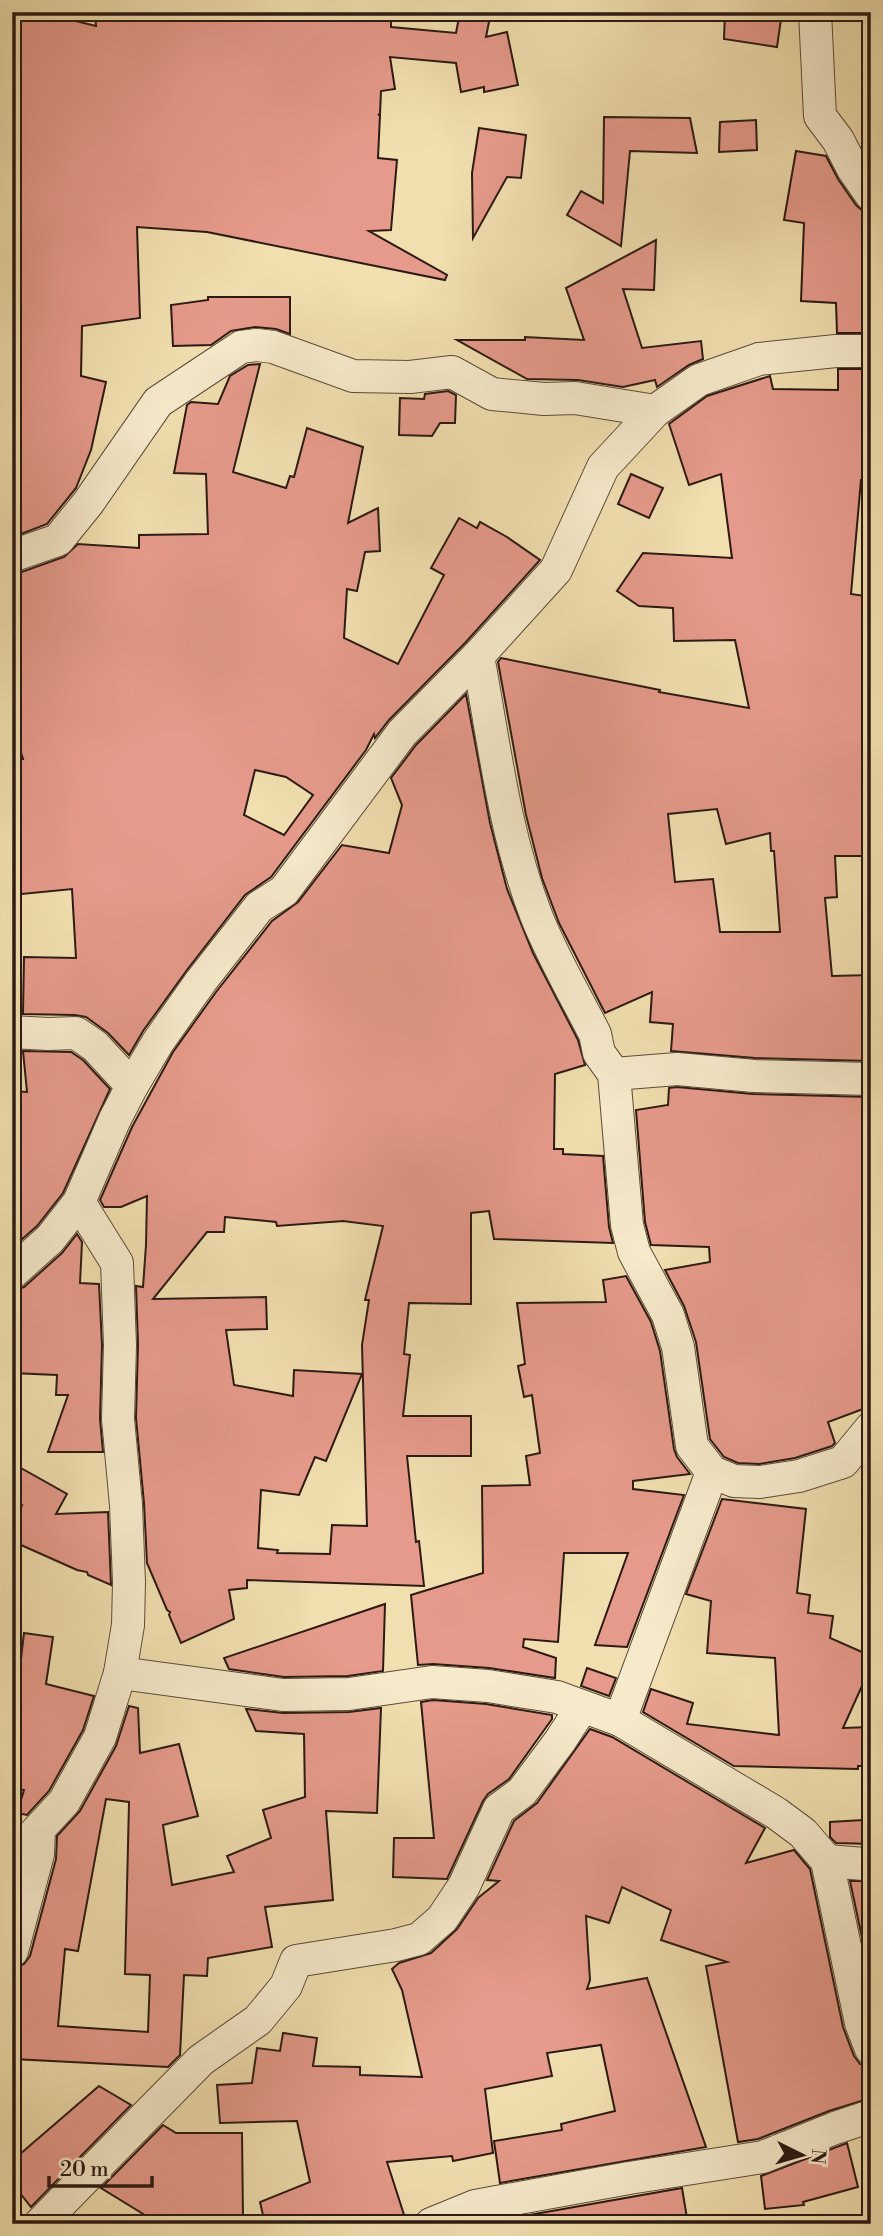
<svg xmlns="http://www.w3.org/2000/svg" width="883" height="2236" font-family="'Libre Bodoni',serif">
	<style>
		.building { fill: #e69a8b; stroke: #2c1a13; stroke-width: 2; fill-rule: evenodd }
		.lines { fill: none; stroke-linecap: round; stroke-linejoin: round }
		.minor-casing { stroke: #5d4b3a; stroke-width: 34 }
		.minor { stroke: #f6eacb; stroke-width: 32 }
	</style>
	<rect width="100%" height="100%" fill="#f1dfaf"/>
	<filter id="stains"><feTurbulence type="fractalNoise" baseFrequency=".00286" numOctaves="4"/><feColorMatrix values="0 0 0 0 .2 0 0 0 0 .09 0 0 0 0 .02 0 0 0 .5 -.17"/></filter>
	<radialGradient id="worn" r=".72"><stop offset=".6" stop-color="#630" stop-opacity="0"/><stop offset="1" stop-color="#630" stop-opacity=".3"/></radialGradient>
	<g class="building">
		<polygon points="12,12 39,12 96,26 95,13 299,12 353,16 353,12 391,12 391,27 456,33 460,12 491,12 486,37 507,32 518,85 484,92 484,87 461,92 456,63 390,57 395,89 381,91 380,114 378,115 380,115 378,158 397,160 391,230 369,231 447,275 445,280 207,232 137,227 140,318 82,326 81,376 106,382 91,450 76,488 47,524 21,534 21,530 12,529"/>
		<polygon points="725,12 782,12 777,47 724,39"/>
		<polygon points="604,117 690,118 697,153 630,151 621,246 567,215 581,191 603,203"/>
		<polygon points="756,120 757,150 719,152 720,122"/>
		<polygon points="479,128 526,135 521,178 507,177 473,238 472,173"/>
		<polygon points="796,151 826,156 838,179 856,205 863,211 871,213 871,333 837,333 836,303 801,301 804,223 784,220"/>
		<polygon points="656,240 654,290 623,289 642,348 701,341 703,359 689,365 657,387 655,380 623,387 578,380 527,379 457,340 525,340 525,337 584,340 566,288"/>
		<polygon points="208,297 290,297 290,334 276,329 255,327 231,331 211,345 173,346 171,305 208,300"/>
		<path d="M260,364L233,472L286,488L290,476L294,477L307,428L363,447L348,523L378,508L380,551L365,552L357,591L347,589L344,638L398,664L444,575L431,568L459,518L477,528L480,522L507,537L540,560L465,643L389,720L375,738L374,734L366,750L271,877L245,895L187,970L143,1031L129,1055L108,1033L86,1017L75,1015L23,1014L24,957L76,958L72,889L12,895V759H23L12,724V603L16,574L64,557L78,544L139,548V535L208,534L206,474L174,473L187,405L191,402L218,404L230,376L248,365ZM255,770L286,777L313,795L284,835L244,815Z"/>
		<path d="M838,369H871V480H861L851,594L871,597V856H835L837,897L825,898L832,976L871,975V1061L755,1058L671,1051L673,1024L650,1022L652,992L605,1013L559,923L542,878L526,815L498,662L501,658L660,690L659,692L749,708L735,640L674,641L673,608L639,606L617,591L643,553L732,558L721,474L689,485L669,424L707,396L770,376L773,389L838,390ZM717,809L726,844L770,833L771,851H774L780,932H720L713,879L675,882L668,814Z"/>
		<polygon points="448,391 456,395 455,423 440,423 432,436 399,435 400,398 424,399 425,394"/>
		<polygon points="631,474 663,488 649,518 618,504"/>
		<path d="M466,694L490,823L507,889L533,953L578,1040L585,1065L555,1074L554,1149H563V1154L603,1156L609,1227L613,1243L494,1239L489,1211L471,1213V1304L409,1303L404,1354L410,1355L403,1416H471V1456H407L416,1542L419,1541L424,1586L247,1580V1588L229,1590L234,1619L181,1643L169,1615L170,1612L167,1610L147,1563L144,1503L136,1418L138,1344L136,1286L143,1287L146,1245L147,1196L121,1207H104L100,1200L132,1127L173,1052L216,992L272,921L298,902L342,845L389,853L402,805L391,778L416,745ZM225,1217L276,1222L277,1226L343,1221L383,1226L365,1300H369L362,1345L367,1526L332,1525L330,1554L277,1553L278,1550L258,1548L261,1490L299,1495L315,1457L326,1461L362,1374L294,1370L293,1396L234,1385L226,1330L267,1329L266,1297L153,1299L207,1232H224Z"/>
		<polygon points="23,1051 71,1052 83,1060 110,1089 63,1193 37,1226 12,1248 12,1091 27,1092"/>
		<polygon points="677,1087 753,1094 871,1097 871,1406 828,1422 835,1443 832,1446 795,1458 759,1464 738,1463 724,1457 710,1439 696,1342 684,1306 665,1270 710,1262 709,1247 651,1245 645,1222 636,1110 668,1105 669,1088"/>
		<polygon points="77,1234 82,1242 80,1283 99,1284 102,1345 100,1419 103,1452 48,1452 68,1395 56,1395 57,1375 12,1373 12,1291 24,1287 62,1253"/>
		<polygon points="626,1276 651,1322 660,1351 674,1449 677,1457 690,1474 633,1481 633,1489 684,1495 627,1647 595,1645 628,1553 564,1553 558,1642 524,1639 523,1647 556,1658 555,1678 489,1668 433,1664 418,1665 411,1595 483,1573 482,1486 530,1485 526,1456 540,1453 532,1395 524,1397 518,1366 525,1364 517,1303 606,1302 603,1280"/>
		<polygon points="12,1463 67,1494 56,1514 108,1512 111,1585 88,1575 87,1572 77,1570 12,1541 12,1527 22,1505 12,1500"/>
		<polygon points="722,1499 806,1509 797,1593 810,1595 808,1613 833,1616 830,1638 871,1656 871,1666 843,1728 871,1727 871,1766 858,1766 858,1769 734,1766 643,1712 651,1689 693,1703 687,1724 779,1735 775,1658 707,1653 711,1601 686,1594"/>
		<polygon points="385,1604 383,1671 348,1676 284,1677 229,1669 224,1658"/>
		<polygon points="24,1633 53,1637 46,1684 94,1696 83,1730 49,1791 27,1815 17,1813 24,1790 12,1788 12,1684 18,1685"/>
		<polygon points="587,1668 616,1678 609,1696 581,1686"/>
		<polygon points="433,1700 486,1704 552,1715 552,1719 509,1779 488,1794 483,1801 447,1879 393,1877 394,1838 434,1838 421,1702"/>
		<path d="M129,1706L138,1708L140,1753L179,1744L198,1816L163,1825L172,1885L234,1872L227,1856L271,1838L263,1810L305,1797L304,1734L256,1731L246,1709L283,1713L349,1712L381,1708L377,1813L326,1811L333,1900L265,1907L272,1947L208,1958L207,1976L184,1975L180,2055L168,2067L13,2059L16,2017L12,2016V1969L24,1964L30,1956L56,1859L57,1836L80,1811L116,1746ZM106,1799L129,1802L125,1974L150,1975L148,2032L58,2026L65,1949L78,1951Z"/>
		<polygon points="590,1729 612,1737 765,1828 746,1863 794,1850 810,1869 843,2027 854,2056 860,2064 871,2067 871,2098 829,2111 758,2139 738,2142 706,1966 727,1962 661,1940 671,1910 622,1887 609,1923 586,1916 590,1980 587,1989 647,1978 706,2147 500,2183 494,2141 562,2130 561,2124 615,2111 601,2045 547,2053 552,2076 485,2089 493,2153 453,2161 452,2156 387,2162 407,2224 265,2224 260,2202 310,2182 297,2121 220,2123 217,2085 252,2083 257,2048 280,2051 283,2033 317,2038 313,2066 360,2067 360,2075 422,2077 402,1990 392,1969 399,1963 431,1953 457,1929 478,1898 499,1881 487,1880 514,1821 537,1803"/>
		<polygon points="863,1820 863,1823 871,1822 871,1844 836,1843 830,1837 830,1822"/>
		<polygon points="850,1881 871,1881 871,1980"/>
		<polygon points="99,2086 131,2105 31,2207 12,2183 12,2161"/>
		<polygon points="163,2125 176,2133 242,2133 243,2217 179,2221 179,2224 148,2224 148,2217 101,2188"/>
		<polygon points="847,2143 858,2187 803,2202 804,2205 765,2209 761,2176"/>
		<polygon points="682,2188 688,2224 506,2224 506,2219"/>
	</g>
	<g class="lines">
		<defs>
			<g id="minor">
				<polyline points="815,12 820,116 838,140 853,169 871,195"/>
				<polyline points="12,556 58,540 88,503 158,402 241,347 257,345 273,347 353,376 410,377 452,372 492,394 544,399 575,398 655,411"/>
				<path d="M478,656C494,742 504,832 536,915C552,956 575,995 595,1034L599,1053L614,1074L627,1225L634,1252L668,1315L678,1347L692,1446L712,1472L734,1481L760,1482L799,1476L843,1462L871,1428"/>
				<polyline points="12,1032 48,1034 76,1033 95,1046 132,1086"/>
				<polyline points="614,1074 677,1069 754,1076 871,1079"/>
				<polyline points="12,1273 50,1239 79,1202 115,1119 132,1086 158,1042 201,981 259,907 284,891 402,733 478,656 556,570 603,467 655,411 699,380 759,359 836,351 871,351"/>
				<polyline points="120,1673 283,1695 349,1694 432,1682 488,1686 557,1697 620,1720 776,1813 803,1833 827,1861 861,2023 871,2049"/>
				<polyline points="620,1720 712,1472"/>
				<polyline points="12,1858 64,1802 100,1737 120,1673 128,1625 129,1582 126,1505 118,1419 120,1345 117,1263 79,1202"/>
				<polyline points="827,1861 864,1864 871,1862"/>
				<polyline points="12,1951 38,1854 39,1829"/>
				<polyline points="40,2224 201,2060 258,2020 286,1986 296,1961 396,1945 419,1939 442,1919 464,1886 499,1809 522,1792 560,1741 582,1707"/>
				<polyline points="431,2224 475,2206 629,2178 763,2157 835,2128 871,2116"/>
			</g>
		</defs>
		<use href="#minor" class="minor-casing"/>
		<use href="#minor" class="minor"/>
	</g>
	<rect width="883" height="2236" fill="none" stroke="#f1dfaf" stroke-width="42"/>
	<rect x="14" y="14" width="855" height="2208" fill="none" stroke="#2c1a13" stroke-width="3.5"/>
	<rect x="21" y="21" width="841" height="2194" fill="none" stroke="#2c1a13" stroke-width="2"/>
	<g transform="translate(802 2155) rotate(95)" stroke="#f6eacb" stroke-width="5" paint-order="stroke">
	<path d="M0-5L12 26L0 18L-12 26Z" fill="#2c1a13"/>
	<text y="-10" font-size="19" font-weight="bold" text-anchor="middle" fill="#2c1a13">N</text>
	</g>
	<path d="M49 2176v10h103v-10" fill="none" stroke="#2c1a13" stroke-width="3.5"/>
	<text x="60" y="2176" font-size="21" fill="#2c1a13" stroke="#f6eacb" stroke-width="5" paint-order="stroke">20 m</text>
	<rect width="100%" height="100%" filter="url(#stains)"/>
	<rect width="100%" height="100%" fill="url(#worn)"/>
</svg>
